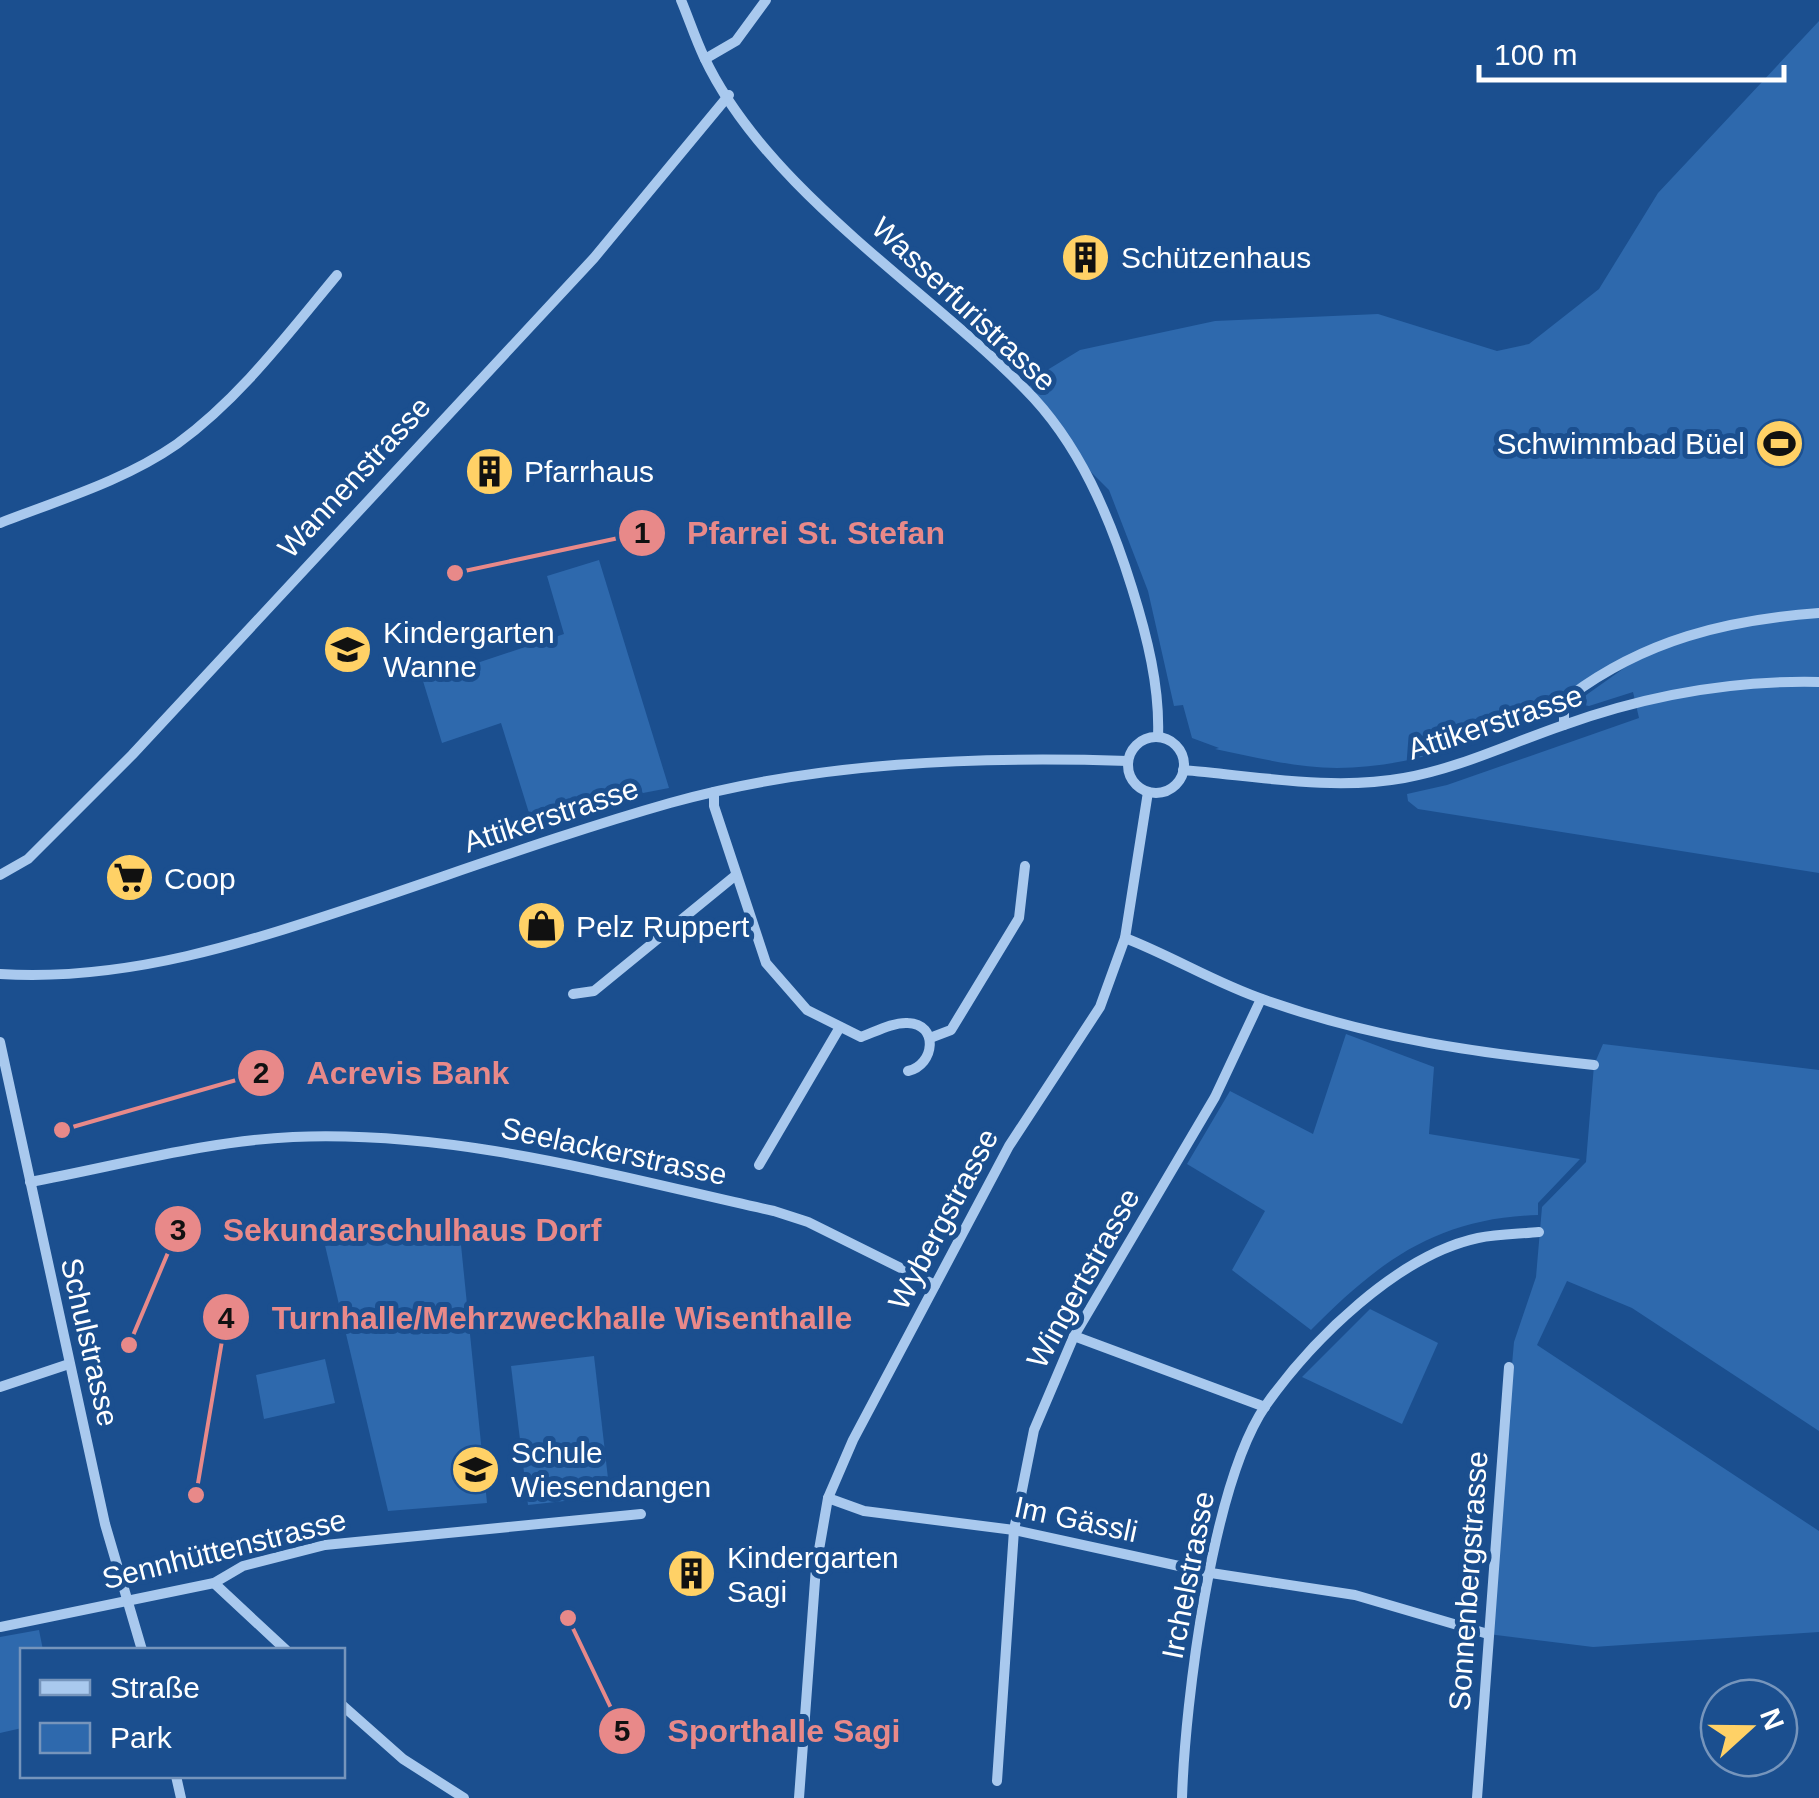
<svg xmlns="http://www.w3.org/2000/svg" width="1819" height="1798" font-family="Arial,sans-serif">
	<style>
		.green { fill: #2e69ad }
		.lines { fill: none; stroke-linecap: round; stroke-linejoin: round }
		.minor { stroke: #a9c9ee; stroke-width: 10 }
		.labels { text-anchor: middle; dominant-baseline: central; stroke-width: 10; stroke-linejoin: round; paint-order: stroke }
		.poi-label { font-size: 30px; fill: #fff; stroke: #1b4f8f; text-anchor: start }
		.street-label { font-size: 30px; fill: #fff; stroke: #1b4f8f }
		.leader { fill: none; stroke: #e88989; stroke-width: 4 }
		.callout-dot { fill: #e88989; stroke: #1b4f8f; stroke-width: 4 }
		.mark-label { font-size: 30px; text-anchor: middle; font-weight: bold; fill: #111 }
		.callout-label { font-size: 32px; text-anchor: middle; font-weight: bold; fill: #e88989; stroke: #1b4f8f; stroke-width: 10; stroke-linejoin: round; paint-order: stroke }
	</style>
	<rect width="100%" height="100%" fill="#1b4f8f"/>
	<g class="green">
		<path d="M1819,21V873L1418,809L1408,801L1407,794L1447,785L1639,718L1633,692L1589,706L1584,705L1582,698L1658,644C1561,705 1455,767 1337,768C1297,768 1255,757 1215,749L1219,748L1192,738L1183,705L1174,706L1148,591L1109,490L1079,460L1026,390L1044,372L1080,350L1215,321L1378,314L1497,351L1529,344L1599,289L1658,193Z"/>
		<polygon points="599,560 669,788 617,798 534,829 501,723 442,743 423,681 564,634 547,576"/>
		<path d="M1346,1034L1434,1067L1429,1134L1580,1159L1538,1203V1215C1438,1218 1380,1260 1311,1330L1232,1270L1265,1211L1187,1164L1230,1091L1313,1134Z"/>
		<polygon points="1603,1044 1819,1070 1819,1431 1632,1308 1567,1281 1537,1345 1819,1531 1819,1632 1593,1647 1488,1634 1514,1342 1536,1277 1542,1207 1586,1162 1594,1065"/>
		<polygon points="407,1219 459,1225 487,1503 388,1511 323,1237"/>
		<polygon points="1370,1309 1438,1343 1402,1424 1302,1377"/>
		<polygon points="594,1356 610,1496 528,1505 511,1366"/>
		<polygon points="325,1359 335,1403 264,1419 256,1375"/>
		<polygon points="39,1630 43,1650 22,1650 22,1728 0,1733 0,1637"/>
	</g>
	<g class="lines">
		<g class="minor">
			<path d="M681,0C689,19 695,38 704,57C766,189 925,287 1025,389C1079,443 1110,517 1132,588C1147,636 1160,687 1158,737"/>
			<polyline points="705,59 736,41 766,0"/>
			<path d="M0,523C59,500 124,481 177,444C240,398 287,335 337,275"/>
			<path d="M1564,725V703L1570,696C1645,640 1726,620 1819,613"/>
			<circle cx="1156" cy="765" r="28"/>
			<path d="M1183,770C1256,776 1332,791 1404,778C1460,768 1511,743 1564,725C1648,695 1730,680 1819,682"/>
			<path d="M714,792V806L766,963L807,1010L861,1037C875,1032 893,1022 908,1023C939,1024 935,1065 908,1071"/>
			<polyline points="0,875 28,859 132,755 594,258 729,95"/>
			<path d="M1125,938C1172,956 1217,984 1265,1000C1375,1039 1478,1053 1594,1065"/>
			<path d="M0,974C128,982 248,942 368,902C469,868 568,832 670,803C816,762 978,756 1128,761"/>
			<polyline points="573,994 594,991 736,875"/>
			<polyline points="930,1038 951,1030 1019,918 1025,866"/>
			<polyline points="0,1042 105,1524 142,1650"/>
			<polyline points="759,1165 840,1027"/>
			<path d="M30,1182C117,1166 205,1141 293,1137C457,1130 615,1176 774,1211L808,1222L935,1285"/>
			<polyline points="1074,1336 1265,1407"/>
			<polyline points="0,1387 69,1364"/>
			<polyline points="828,1498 864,1511 1014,1530 1211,1573 1355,1595 1488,1634"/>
			<polyline points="214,1583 286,1650"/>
			<polyline points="0,1627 214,1583 243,1566 325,1545 641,1514"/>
			<polyline points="342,1705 403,1759 464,1798"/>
			<polyline points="176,1776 181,1798"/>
			<polyline points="997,1781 1014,1530 1034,1430 1074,1336 1215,1097 1261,999"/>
			<polyline points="799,1798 816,1567 828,1498 853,1440 1009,1146 1100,1007 1125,938 1148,792"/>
			<path d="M1182,1798C1185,1702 1212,1483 1266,1405C1312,1340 1398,1255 1478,1238C1498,1234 1519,1234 1539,1232"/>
			<polyline points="1477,1798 1509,1367"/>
		</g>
	</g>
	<defs>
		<symbol id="building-disc" viewBox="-11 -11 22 22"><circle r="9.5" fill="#ffd166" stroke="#1b4f8f"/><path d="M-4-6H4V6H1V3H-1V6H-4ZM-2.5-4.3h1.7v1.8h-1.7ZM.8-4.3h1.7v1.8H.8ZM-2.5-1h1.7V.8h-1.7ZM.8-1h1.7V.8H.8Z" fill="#111"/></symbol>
		<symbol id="stadium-disc" viewBox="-11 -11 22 22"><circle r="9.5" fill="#ffd166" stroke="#1b4f8f"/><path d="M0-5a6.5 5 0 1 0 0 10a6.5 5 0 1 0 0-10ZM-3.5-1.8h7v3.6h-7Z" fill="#111"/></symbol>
		<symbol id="school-disc" viewBox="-11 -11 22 22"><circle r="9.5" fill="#ffd166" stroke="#1b4f8f"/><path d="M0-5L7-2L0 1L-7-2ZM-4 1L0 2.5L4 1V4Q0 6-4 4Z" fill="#111"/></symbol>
		<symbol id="supermarket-disc" viewBox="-11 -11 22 22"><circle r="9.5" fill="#ffd166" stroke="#1b4f8f"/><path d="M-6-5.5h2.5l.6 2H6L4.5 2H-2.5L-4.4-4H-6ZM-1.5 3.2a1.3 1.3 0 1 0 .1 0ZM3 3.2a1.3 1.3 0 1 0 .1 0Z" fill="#111"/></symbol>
		<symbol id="shop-disc" viewBox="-11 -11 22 22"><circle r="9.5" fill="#ffd166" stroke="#1b4f8f"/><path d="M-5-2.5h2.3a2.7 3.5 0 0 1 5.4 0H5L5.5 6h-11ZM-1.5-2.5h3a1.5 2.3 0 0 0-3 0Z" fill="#111"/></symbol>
	</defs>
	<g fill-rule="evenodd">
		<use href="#building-disc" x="1058" y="230" width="55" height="55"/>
		<use href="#stadium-disc" x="1752" y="416" width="55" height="55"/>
		<use href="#building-disc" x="462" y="444" width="55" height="55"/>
		<use href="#school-disc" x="320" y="622" width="55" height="55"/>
		<use href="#supermarket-disc" x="102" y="850" width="55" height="55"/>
		<use href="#shop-disc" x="514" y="898" width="55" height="55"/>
		<use href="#school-disc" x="448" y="1442" width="55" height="55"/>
		<use href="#building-disc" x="664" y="1546" width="55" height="55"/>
	</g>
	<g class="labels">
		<g class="poi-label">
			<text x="1121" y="257">Schützenhaus</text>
			<text x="1745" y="443" text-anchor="end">Schwimmbad Büel</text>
			<text x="524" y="471">Pfarrhaus</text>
			<text x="383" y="632">Kindergarten<tspan x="383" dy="34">Wanne</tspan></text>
			<text x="164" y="878">Coop</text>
			<text x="576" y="926">Pelz Ruppert</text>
			<text x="511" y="1452">Schule<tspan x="511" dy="34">Wiesendangen</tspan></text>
			<text x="727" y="1557">Kindergarten<tspan x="727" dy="34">Sagi</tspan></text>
		</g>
		<g class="street-label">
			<text transform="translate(964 304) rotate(43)">Wasserfuristrasse</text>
			<text transform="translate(354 477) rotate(-47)">Wannenstrasse</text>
			<text transform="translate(1495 722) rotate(-18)">Attikerstrasse</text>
			<text transform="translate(551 815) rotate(-18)">Attikerstrasse</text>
			<text transform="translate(614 1151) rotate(12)">Seelackerstrasse</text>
			<text transform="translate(943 1219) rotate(-62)">Wybergstrasse</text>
			<text transform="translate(1083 1278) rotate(-61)">Wingertstrasse</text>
			<text transform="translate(90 1342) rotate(77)">Schulstrasse</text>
			<text transform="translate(1076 1519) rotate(12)">Im Gässli</text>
			<text transform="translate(224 1549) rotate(-14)">Sennhüttenstrasse</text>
			<text transform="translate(1188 1575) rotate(-79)">Irchelstrasse</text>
			<text transform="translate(1468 1581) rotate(-86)">Sonnenbergstrasse</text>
		</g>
	</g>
	<path class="leader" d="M455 573L642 533M62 1130L261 1073M129 1345L178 1229M196 1495L226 1317M568 1618L622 1731"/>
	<g class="callout-dot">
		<circle cx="455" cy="573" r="10"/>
		<circle cx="62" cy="1130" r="10"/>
		<circle cx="129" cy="1345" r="10"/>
		<circle cx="196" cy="1495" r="10"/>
		<circle cx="568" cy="1618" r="10"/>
		<circle cx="642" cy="533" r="25"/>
		<circle cx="261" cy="1073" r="25"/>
		<circle cx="178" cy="1229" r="25"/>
		<circle cx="226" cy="1317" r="25"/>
		<circle cx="622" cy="1731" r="25"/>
	</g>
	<g class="mark-label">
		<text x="642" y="543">1</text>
		<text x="261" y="1083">2</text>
		<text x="178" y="1240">3</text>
		<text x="226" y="1328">4</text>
		<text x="622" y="1741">5</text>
	</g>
	<g class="callout-label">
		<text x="816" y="544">Pfarrei St. Stefan</text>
		<text x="408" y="1084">Acrevis Bank</text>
		<text x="412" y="1241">Sekundarschulhaus Dorf</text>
		<text x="562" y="1329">Turnhalle/Mehrzweckhalle Wisenthalle</text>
		<text x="784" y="1742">Sporthalle Sagi</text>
	</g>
	<rect x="20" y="1648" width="325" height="130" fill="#1b4f8f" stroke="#7695bc" stroke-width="2.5"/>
	<rect x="40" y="1680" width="50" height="15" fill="#a9c9ee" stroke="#7695bc" stroke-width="2.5"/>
	<text x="110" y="1698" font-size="30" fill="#ffffff">Straße</text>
	<rect x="40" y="1723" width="50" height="30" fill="#2e69ad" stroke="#7695bc" stroke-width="2.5"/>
	<text x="110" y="1748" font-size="30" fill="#ffffff">Park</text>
	<g transform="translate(1749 1728) rotate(69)"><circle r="48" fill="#1b4f8f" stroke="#7695bc" stroke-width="2.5"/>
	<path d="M0-8L18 38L0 25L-18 38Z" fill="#ffd166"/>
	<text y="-15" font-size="28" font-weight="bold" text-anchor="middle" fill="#ffffff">N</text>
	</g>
	<path d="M1479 65v15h305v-15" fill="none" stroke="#ffffff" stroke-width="5"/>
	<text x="1494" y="65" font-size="30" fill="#ffffff" stroke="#1b4f8f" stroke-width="8" paint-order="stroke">100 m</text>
</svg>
